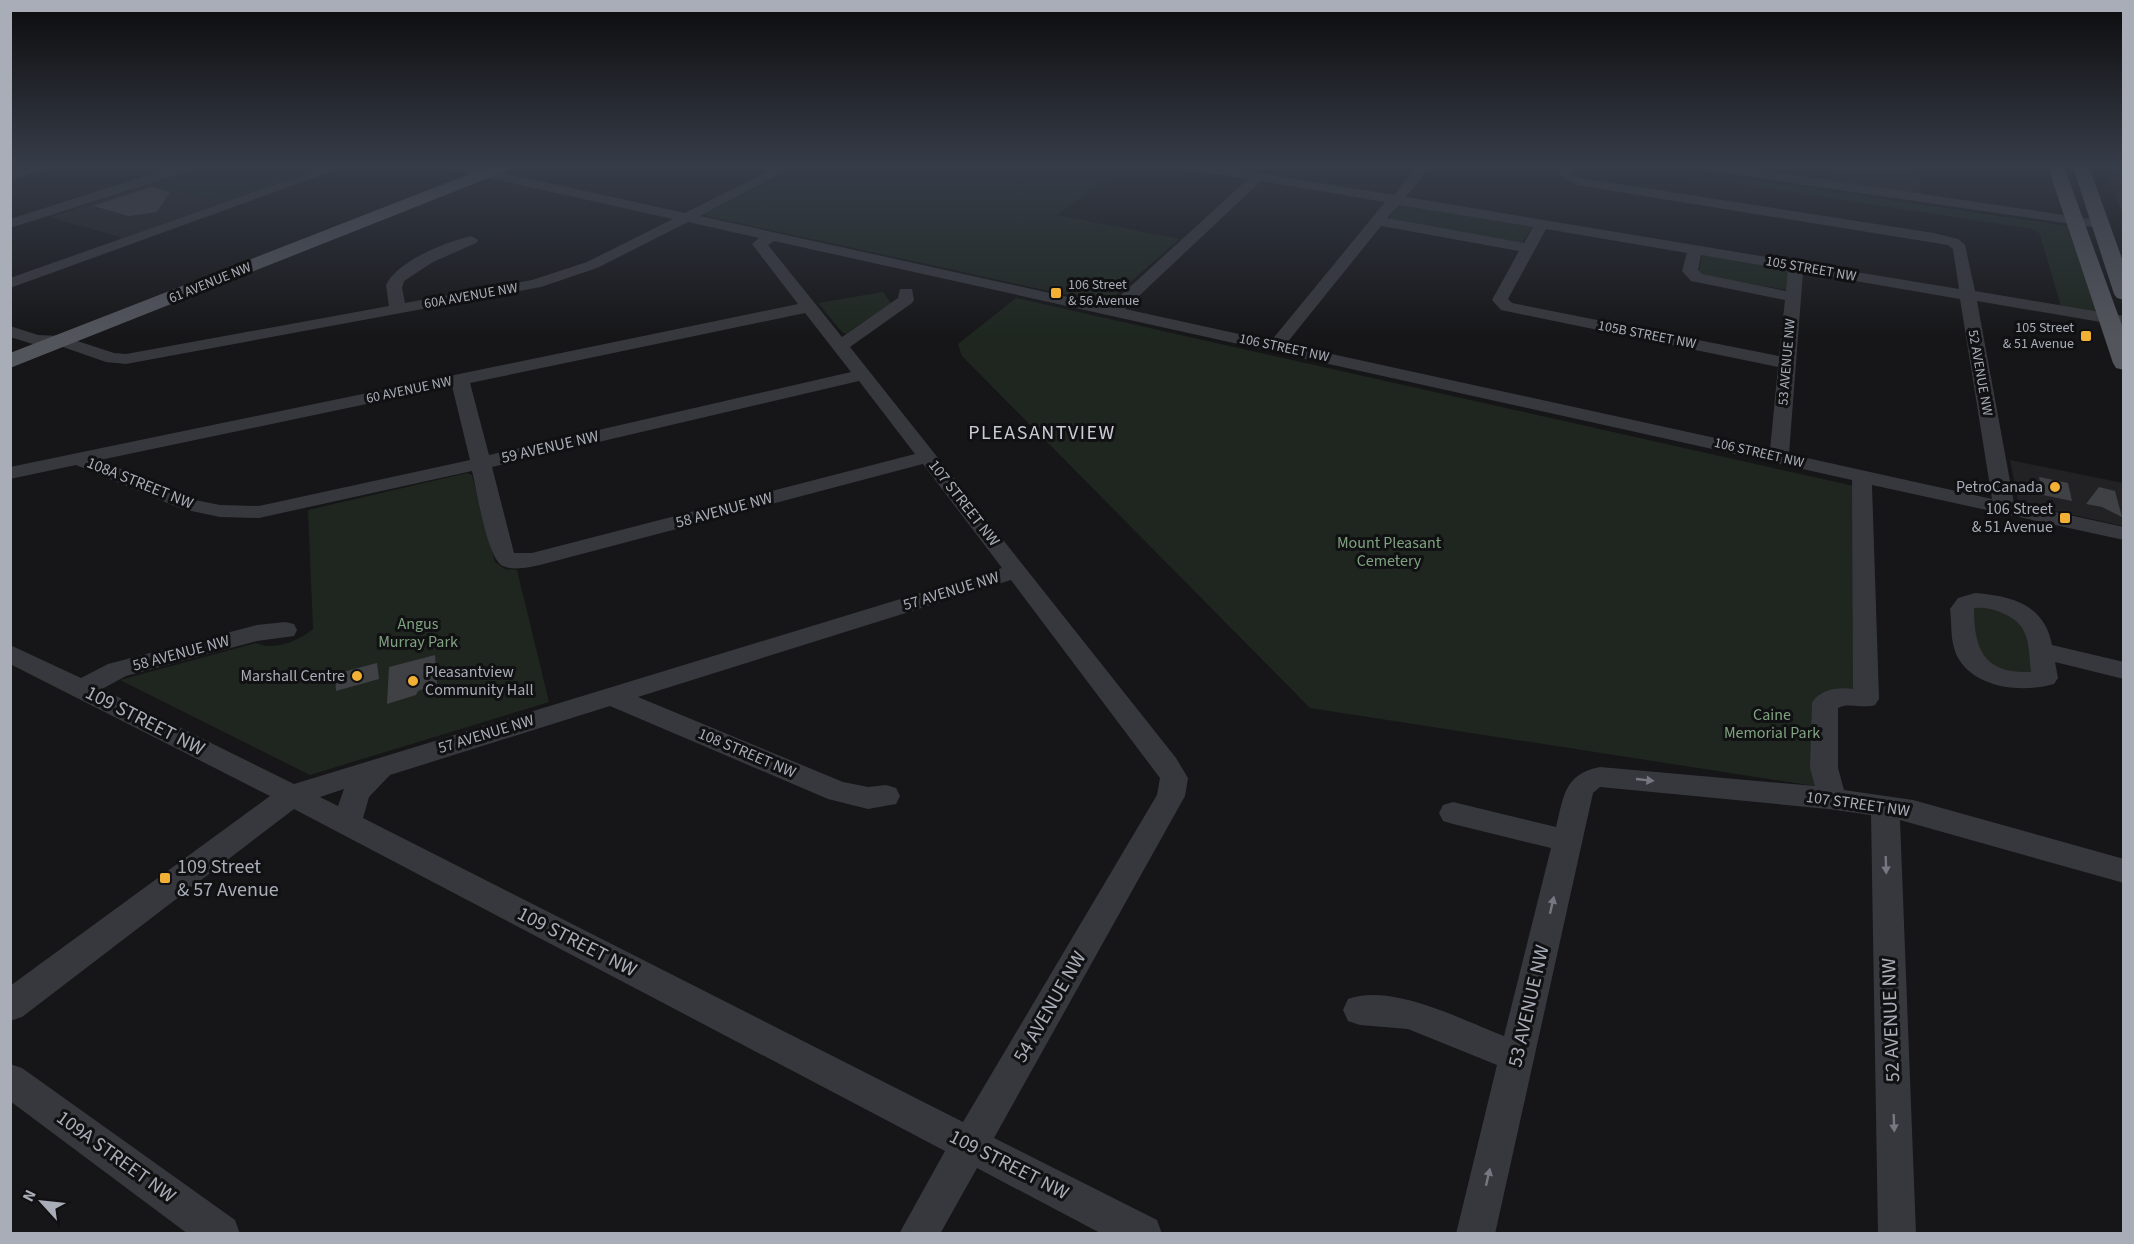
<svg xmlns="http://www.w3.org/2000/svg" width="2134" height="1244" font-family="'Source Sans 3',sans-serif">
	<style>
		.built { fill: #222225 }
		.green { fill: #1e261f }
		.building { fill: #404145 }
		.lines { fill: none; stroke-linecap: round; stroke-linejoin: round }
		.minor { fill: #37383d; fill-rule: evenodd }
		.major { fill: #53555c; fill-rule: evenodd }
		.oneway { fill: #757881 }
		.poi-dot { fill: #f2b134; stroke: #111113; stroke-width: 2 }
		.labels { text-anchor: middle; dominant-baseline: central; stroke-width: 6; stroke-linejoin: round; paint-order: stroke }
		.far-street-label { font-size: 14px; fill: #a8adb8; stroke: #111113 }
		.far-poi-label { font-size: 14px; fill: #a8adb8; stroke: #111113; text-anchor: start }
		.street-label { font-size: 16px; fill: #a8adb8; stroke: #111113 }
		.poi-label { font-size: 16px; fill: #a8adb8; stroke: #111113; text-anchor: end }
		.park-label { font-size: 16px; fill: #7fa381; stroke: #111113 }
		.quarter-label { font-size: 20px; letter-spacing: 1.5px; fill: #c9ccd4; stroke: #111113 }
		.near-street-label { font-size: 20px; fill: #a8adb8; stroke: #111113 }
		.near-poi-label { font-size: 20px; fill: #a8adb8; stroke: #111113; text-anchor: start }
	</style>
	<rect width="100%" height="100%" fill="#161618"/>
	<g class="built">
		<polygon points="1827,164 1917,164 1921,195 1827,181"/>
		<polygon points="2115,164 2123,164 2123,214 2105,172"/>
		<polygon points="151,184 223,203 123,238 50,217"/>
		<polygon points="2010,460 2123,483 2123,526 2029,505 2018,500"/>
	</g>
	<g class="green">
		<polygon points="212,164 287,164 314,171 223,203 151,184"/>
		<polygon points="802,164 1126,164 1057,215 1179,239 1108,302 1104,303 703,215"/>
		<polygon points="1607,164 1648,164 2067,226 2096,311 2089,312 2061,307 2040,234 2032,229"/>
		<polygon points="1398,204 1533,226 1522,243 1388,220"/>
		<polygon points="1702,255 1789,270 1787,290 1698,275"/>
		<polygon points="883,292 891,303 846,334 842,332 818,303"/>
		<polygon points="1016,298 1854,486 1857,691 1839,692 1821,787 1310,708 962,356 958,344"/>
		<path d="M467,473L472,475L495,562L505,569L517,570L549,702L310,775L120,680L256,643C274,651 299,641 313,629L308,510Z"/>
		<polygon points="1980,605 2022,619 2036,674 1997,670 1976,654 1973,606"/>
	</g>
	<g class="building">
		<polygon points="151,187 170,192 157,212 129,216 93,206"/>
		<polygon points="2039,477 2068,483 2072,501 2043,495"/>
		<polygon points="2099,487 2115,491 2122,517 2102,507 2086,504"/>
		<polygon points="435,655 437,684 418,691 416,695 387,704 389,667"/>
		<polygon points="377,663 379,679 336,691 335,674"/>
	</g>
	<g class="lines">
		<g class="minor">
			<polygon points="35,164 55,164 54,167 10,180 10,172"/>
			<polygon points="183,164 203,164 202,167 10,228 10,219"/>
			<polygon points="333,164 352,164 10,288 10,278"/>
			<path d="M438,164H463L685,213L783,164H799L700,216L1109,306L1248,179L1180,168L1174,164H1205L1394,195L1419,164H1432L1406,197L1959,289L1953,249L1948,245L1576,185L1559,175L1564,164H1577L1573,174L1580,178L1934,233L1958,239L1965,245L1975,291L2124,316V326L1977,301L2014,503L2124,527V540L1872,485L1879,699L1875,705C1863,709 1849,702 1838,708V768L1844,790L1913,800L2124,859V883L1900,820L1916,1234H1878L1871,815L1828,809L1600,787L1593,793L1495,1234H1456L1497,1065L1408,1029L1360,1025L1348,1021L1343,1010L1348,999C1392,983 1462,1020 1504,1036L1551,848L1453,824L1443,821L1439,813L1443,805L1453,802L1556,827C1564,796 1564,774 1600,767L1815,786L1810,768L1812,703C1820,689 1838,687 1853,689L1852,480L774,241L768,245L842,337L898,298L900,289H912L914,300L912,303L850,347L1176,758L1188,778L1185,796L994,1138L1157,1220L1162,1234H1102L977,1168L940,1234H899L945,1151L294,809L22,1017L10,1021V986L270,796L10,664V645L81,678L108,664L257,625L285,622L294,624L297,630L294,636L257,641L126,676L102,689L294,784L1002,568L923,464L540,565C530,567 513,571 503,566C487,559 477,490 472,471L259,518L220,517L182,509L76,465L10,479V467L798,304L752,244L759,238L688,222L597,268L541,287L126,364L106,362L60,346L36,345L10,337V326L38,335L62,336L114,353L126,354L389,306L386,285C397,261 446,242 471,236L478,240L476,243L433,262L404,281L402,288L405,303L532,280L587,262L673,219L444,168ZM1261,181L1385,202L1271,341L1125,309ZM1399,205L1533,227L1524,243L1387,218ZM1381,226L1519,251L1492,300L1501,310L1778,367L1770,450L1286,344ZM1546,229L1687,253L1682,271L1691,281L1785,300L1779,356L1512,303L1508,299ZM1701,255L1788,270L1786,291L1702,274L1698,270ZM1803,272L1960,299L1992,499L1789,454ZM805,313L851,372L489,455L470,383ZM859,381L915,454L532,553H514L492,467ZM452,386L470,460L259,506L220,505L195,500L100,460ZM1011,580L1160,778L1157,795L963,1122L363,818L369,797L390,775L610,706L828,799L868,809L896,804L900,796L896,788L886,785L868,787L843,782L638,697ZM344,789L338,806L320,797Z"/>
			<polygon points="1684,164 1718,164 2099,220 2106,224 2099,228 1690,168"/>
			<path d="M1975,593C2012,596 2044,604 2052,645L2124,662V679L2055,662L2058,678L2054,684C2023,693 1974,689 1957,656C1950,642 1952,624 1950,609L1958,598ZM1974,608C1984,607 1994,609 2002,613C2031,624 2028,646 2031,672C1984,674 1974,650 1974,608Z"/>
			<polygon points="10,1064 22,1068 235,1220 240,1234 188,1234 10,1101"/>
		</g>
		<g class="major">
			<polygon points="495,164 518,164 516,167 10,368 10,353"/>
			<polygon points="2047,164 2063,164 2124,331 2124,370 2116,368 2113,363"/>
			<polygon points="2072,164 2088,164 2124,264 2124,300 2117,298 2114,294"/>
		</g>
	</g>
	<defs><path id="oneway-solid" d="M-6-.8H1V-3.2L6.5 0L1 3.2V.8H-6Z" transform="scale(1.5)"/></defs>
	<g class="oneway">
		<use href="#oneway-solid" transform="translate(1645 780) rotate(6)"/>
		<use href="#oneway-solid" transform="translate(1886 865) rotate(88)"/>
		<use href="#oneway-solid" transform="translate(1552 905) rotate(-77)"/>
		<use href="#oneway-solid" transform="translate(1894 1123) rotate(88)"/>
		<use href="#oneway-solid" transform="translate(1488 1177) rotate(-77)"/>
	</g>
	<linearGradient id="sky" x2="0" y2="1"><stop stop-color="#0c0c0d"/><stop offset="0.49" stop-color="#363c48"/><stop offset="1" stop-color="#363c48" stop-opacity="0"/></linearGradient>
	<rect width="2134" height="338" fill="url(#sky)"/>
	<g class="poi-dot">
		<rect x="1050" y="287" width="12" height="12" rx="3"/>
		<rect x="2080" y="330" width="12" height="12" rx="3"/>
		<circle cx="2055" cy="487" r="6"/>
		<rect x="2059" y="512" width="12" height="12" rx="3"/>
		<circle cx="357" cy="676" r="6"/>
		<circle cx="413" cy="681" r="6"/>
		<rect x="159" y="872" width="12" height="12" rx="3"/>
	</g>
	<g class="labels">
		<g class="far-street-label">
			<text transform="translate(1811 269) rotate(10)">105 STREET NW</text>
			<text transform="translate(210 283) rotate(-22)">61 AVENUE NW</text>
			<text transform="translate(471 296) rotate(-10)">60A AVENUE NW</text>
			<text transform="translate(1647 335) rotate(11)">105B STREET NW</text>
			<text transform="translate(1284 348) rotate(12)">106 STREET NW</text>
			<text transform="translate(1787 362) rotate(-85)">53 AVENUE NW</text>
			<text transform="translate(1980 373) rotate(80)">52 AVENUE NW</text>
			<text transform="translate(409 390) rotate(-12)">60 AVENUE NW</text>
			<text transform="translate(1759 453) rotate(13)">106 STREET NW</text>
		</g>
		<g class="far-poi-label">
			<text x="1068" y="285">106 Street<tspan x="1068" dy="16">&amp; 56 Avenue</tspan></text>
			<text x="2074" y="328" text-anchor="end">105 Street<tspan x="2074" dy="16">&amp; 51 Avenue</tspan></text>
		</g>
		<g class="street-label">
			<text transform="translate(550 447) rotate(-13)">59 AVENUE NW</text>
			<text transform="translate(140 483) rotate(22)">108A STREET NW</text>
			<text transform="translate(964 503) rotate(52)">107 STREET NW</text>
			<text transform="translate(724 510) rotate(-15)">58 AVENUE NW</text>
			<text transform="translate(951 591) rotate(-17)">57 AVENUE NW</text>
			<text transform="translate(181 653) rotate(-15)">58 AVENUE NW</text>
			<text transform="translate(486 734) rotate(-17)">57 AVENUE NW</text>
			<text transform="translate(747 753) rotate(23)">108 STREET NW</text>
			<text transform="translate(1858 804) rotate(8)">107 STREET NW</text>
		</g>
		<g class="poi-label">
			<text x="2043" y="487">PetroCanada</text>
			<text x="2053" y="509">106 Street<tspan x="2053" dy="18">&amp; 51 Avenue</tspan></text>
			<text x="425" y="672" text-anchor="start">Pleasantview<tspan x="425" dy="18">Community Hall</tspan></text>
			<text x="345" y="676">Marshall Centre</text>
		</g>
		<g class="park-label">
			<text x="1389" y="543">Mount Pleasant<tspan x="1389" dy="18">Cemetery</tspan></text>
			<text x="418" y="624">Angus<tspan x="418" dy="18">Murray Park</tspan></text>
			<text x="1772" y="715">Caine<tspan x="1772" dy="18">Memorial Park</tspan></text>
		</g>
		<g class="quarter-label">
			<text x="1042" y="433">PLEASANTVIEW</text>
		</g>
		<g class="near-street-label">
			<text transform="translate(145 721) rotate(27)">109 STREET NW</text>
			<text transform="translate(577 942) rotate(27)">109 STREET NW</text>
			<text transform="translate(1529 1006) rotate(-77)">53 AVENUE NW</text>
			<text transform="translate(1050 1007) rotate(-60)">54 AVENUE NW</text>
			<text transform="translate(1891 1020) rotate(-92)">52 AVENUE NW</text>
			<text transform="translate(116 1157) rotate(36)">109A STREET NW</text>
			<text transform="translate(1009 1165) rotate(27)">109 STREET NW</text>
		</g>
		<g class="near-poi-label">
			<text x="177" y="867">109 Street<tspan x="177" dy="23">&amp; 57 Avenue</tspan></text>
		</g>
	</g>
	<rect width="2134" height="1244" fill="none" stroke="#a8adb8" stroke-width="24"/>
	<g transform="translate(42 1202) rotate(297)" stroke="#111113" stroke-width="4.5" paint-order="stroke">
	<path d="M0-4.5L10 22L0 15L-10 22Z" fill="#a8adb8"/>
	<text y="-9" font-size="16" font-weight="bold" text-anchor="middle" fill="#a8adb8">N</text>
	</g>
</svg>
